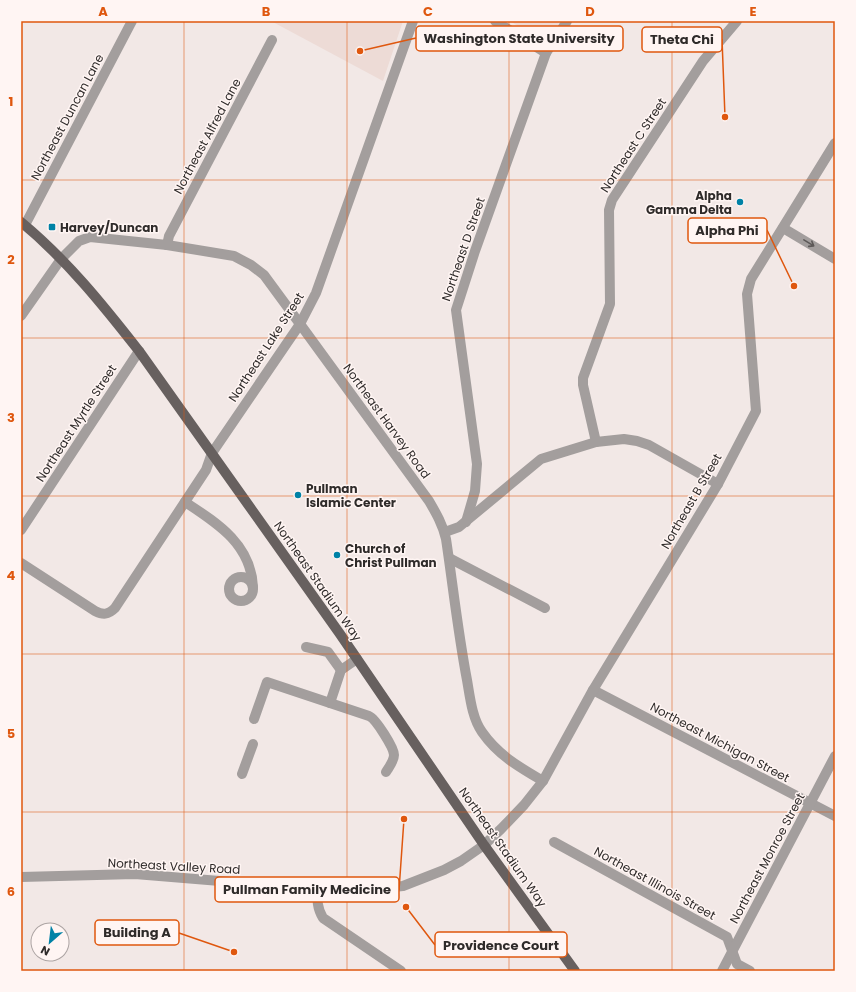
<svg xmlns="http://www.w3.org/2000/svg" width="856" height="992" font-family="Poppins,sans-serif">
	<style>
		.built { fill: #eddbd6 }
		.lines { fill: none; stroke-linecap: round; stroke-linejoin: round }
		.minor { stroke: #a39e9d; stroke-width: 10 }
		.major { stroke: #67605f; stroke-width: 10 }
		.oneway { stroke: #5d5958 }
		.grid { fill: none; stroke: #df570e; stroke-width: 1; stroke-opacity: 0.55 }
		.poi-dot { fill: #0082a6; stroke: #fff5f3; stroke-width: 1.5 }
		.labels { text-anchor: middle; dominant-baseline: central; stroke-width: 3; stroke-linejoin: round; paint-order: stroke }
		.street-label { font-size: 12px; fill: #2f2b2a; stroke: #fff5f3 }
		.poi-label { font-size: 12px; font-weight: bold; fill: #2f2b2a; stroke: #fff5f3; text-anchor: start }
		.leader { fill: none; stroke: #df570e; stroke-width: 1.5 }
		.callout-dot { fill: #df570e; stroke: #fff5f3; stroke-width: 1.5 }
		.callout { fill: #fff5f3; stroke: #df570e; stroke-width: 1.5 }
		.callout-label { font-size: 13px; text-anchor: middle; font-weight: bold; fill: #2f2b2a }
		.neatline { fill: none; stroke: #df570e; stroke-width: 1.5 }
		.grid-label { font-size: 13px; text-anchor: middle; font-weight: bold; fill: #df570e }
	</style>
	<rect width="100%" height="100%" fill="#f2e8e6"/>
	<g class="built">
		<polygon points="271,21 403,21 383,81"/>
		<polygon points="510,21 560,21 547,44"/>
	</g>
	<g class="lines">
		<g class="minor">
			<polyline points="495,21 546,53"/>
			<polyline points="25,225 132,21"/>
			<polyline points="783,228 835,259"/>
			<polyline points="167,245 169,236 272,40"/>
			<path d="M21,316L61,259L79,241L90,237L167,245L234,256L251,265L264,275L300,324L429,501C436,513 443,525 446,539C453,586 458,633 467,680C470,697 472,718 482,732C498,755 519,767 543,781"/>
			<polyline points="596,442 583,385 583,378 610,304 609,210 612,200 703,61 737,21"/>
			<path d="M185,502C217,523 251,544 253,587"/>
			<polyline points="466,522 475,491 477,464 456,310 475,251 546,53 567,21"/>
			<polyline points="21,530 139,351"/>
			<polyline points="445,532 459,527 541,459 596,442 624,439 637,441 649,445 718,484"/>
			<polyline points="449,558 545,608"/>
			<path d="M21,563L95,611C103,615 108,615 115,608L206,470L212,453L300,324L316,293L413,21"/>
			<circle cx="241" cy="589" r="12"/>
			<polyline points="306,647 328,652 341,670"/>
			<polyline points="593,690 835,816"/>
			<polyline points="330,703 341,670 357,659"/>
			<path d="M254,719L267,682L369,716C376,719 394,748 394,755C394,761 389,767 386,772"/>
			<polyline points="242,774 253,744"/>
			<polyline points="554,842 727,937 737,964 750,971"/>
			<polyline points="21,877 135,874 318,889 364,890 403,886 444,870 461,861 484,845 501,829 524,805 543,781 593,690 718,484 756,411 747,294 751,279 835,143"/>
			<path d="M318,889C317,900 317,908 323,918L401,971"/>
			<polyline points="722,971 835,756"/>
		</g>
		<path class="major" d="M21,222C66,259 103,305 139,351L340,634L484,845L575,971"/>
	</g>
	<defs><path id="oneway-shaft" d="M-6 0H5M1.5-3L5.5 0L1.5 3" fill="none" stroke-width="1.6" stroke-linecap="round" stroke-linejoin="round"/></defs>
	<use class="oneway" href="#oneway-shaft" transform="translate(809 243) rotate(31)"/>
	<path class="grid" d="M184,21V971M347,21V971M509,21V971M672,21V971M21,180H835M21,338H835M21,496H835M21,654H835M21,812H835"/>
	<g class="poi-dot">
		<circle cx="740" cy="202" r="4"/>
		<rect x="48" y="223" width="8" height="8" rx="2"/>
		<circle cx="298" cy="495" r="4"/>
		<circle cx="337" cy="555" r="4"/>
	</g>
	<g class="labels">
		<g class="street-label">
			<text transform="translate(67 117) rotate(-62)">Northeast Duncan Lane</text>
			<text transform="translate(207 136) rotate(-62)">Northeast Alfred Lane</text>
			<text transform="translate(633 145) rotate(-57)">Northeast C Street</text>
			<text transform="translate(463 249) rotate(-71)">Northeast D Street</text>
			<text transform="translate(266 347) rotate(-57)">Northeast Lake Street</text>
			<text transform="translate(387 421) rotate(54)">Northeast Harvey Road</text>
			<text transform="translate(76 423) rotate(-57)">Northeast Myrtle Street</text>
			<text transform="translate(691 501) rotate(-60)">Northeast B Street</text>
			<text transform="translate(318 581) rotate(55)">Northeast Stadium Way</text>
			<text transform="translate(720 742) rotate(28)">Northeast Michigan Street</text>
			<text transform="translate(503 847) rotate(55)">Northeast Stadium Way</text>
			<text transform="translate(767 858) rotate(-62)">Northeast Monroe Street</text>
			<text transform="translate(174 866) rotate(3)">Northeast Valley Road</text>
			<text transform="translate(655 883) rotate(29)">Northeast Illinois Street</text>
		</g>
		<g class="poi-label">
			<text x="732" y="195" text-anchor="end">Alpha<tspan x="732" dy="14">Gamma Delta</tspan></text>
			<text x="60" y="227">Harvey/Duncan</text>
			<text x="306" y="488">Pullman<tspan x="306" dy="14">Islamic Center</tspan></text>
			<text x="345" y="548">Church of<tspan x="345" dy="14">Christ Pullman</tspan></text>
		</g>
	</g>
	<path class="leader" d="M360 51L416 38M725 117L722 39M794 286L767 230M404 819L399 890M234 952L179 933M406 907L435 945"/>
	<g class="callout-dot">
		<circle cx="360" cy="51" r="4"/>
		<circle cx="725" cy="117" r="4"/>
		<circle cx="794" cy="286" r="4"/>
		<circle cx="404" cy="819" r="4"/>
		<circle cx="234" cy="952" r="4"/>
		<circle cx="406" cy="907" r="4"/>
	</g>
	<g class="callout">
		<rect x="416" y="26" width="207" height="25" rx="4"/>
		<rect x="642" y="27" width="80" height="25" rx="4"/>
		<rect x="688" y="218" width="79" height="25" rx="4"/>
		<rect x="215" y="877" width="184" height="25" rx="4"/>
		<rect x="95" y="920" width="84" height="25" rx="4"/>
		<rect x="435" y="932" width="132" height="25" rx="4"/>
	</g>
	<g class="callout-label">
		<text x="519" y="43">Washington State University</text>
		<text x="682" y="44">Theta Chi</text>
		<text x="727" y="235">Alpha Phi</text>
		<text x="307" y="894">Pullman Family Medicine</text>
		<text x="137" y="937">Building A</text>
		<text x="501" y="950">Providence Court</text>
	</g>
	<rect width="856" height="992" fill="none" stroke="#fff5f3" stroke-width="44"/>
	<g transform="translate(50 942) rotate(208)"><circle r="19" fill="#fff5f3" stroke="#aca4a3"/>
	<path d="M0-3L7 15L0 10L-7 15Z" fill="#0082a6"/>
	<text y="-6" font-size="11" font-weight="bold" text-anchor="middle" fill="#2f2b2a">N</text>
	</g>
	<rect x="22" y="22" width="812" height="948" class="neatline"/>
	<g class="grid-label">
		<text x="103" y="16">A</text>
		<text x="266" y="16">B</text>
		<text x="428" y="16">C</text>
		<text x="590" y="16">D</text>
		<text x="753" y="16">E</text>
		<text x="11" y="106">1</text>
		<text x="11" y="264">2</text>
		<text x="11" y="422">3</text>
		<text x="11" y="580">4</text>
		<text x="11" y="738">5</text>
		<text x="11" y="896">6</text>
	</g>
</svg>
